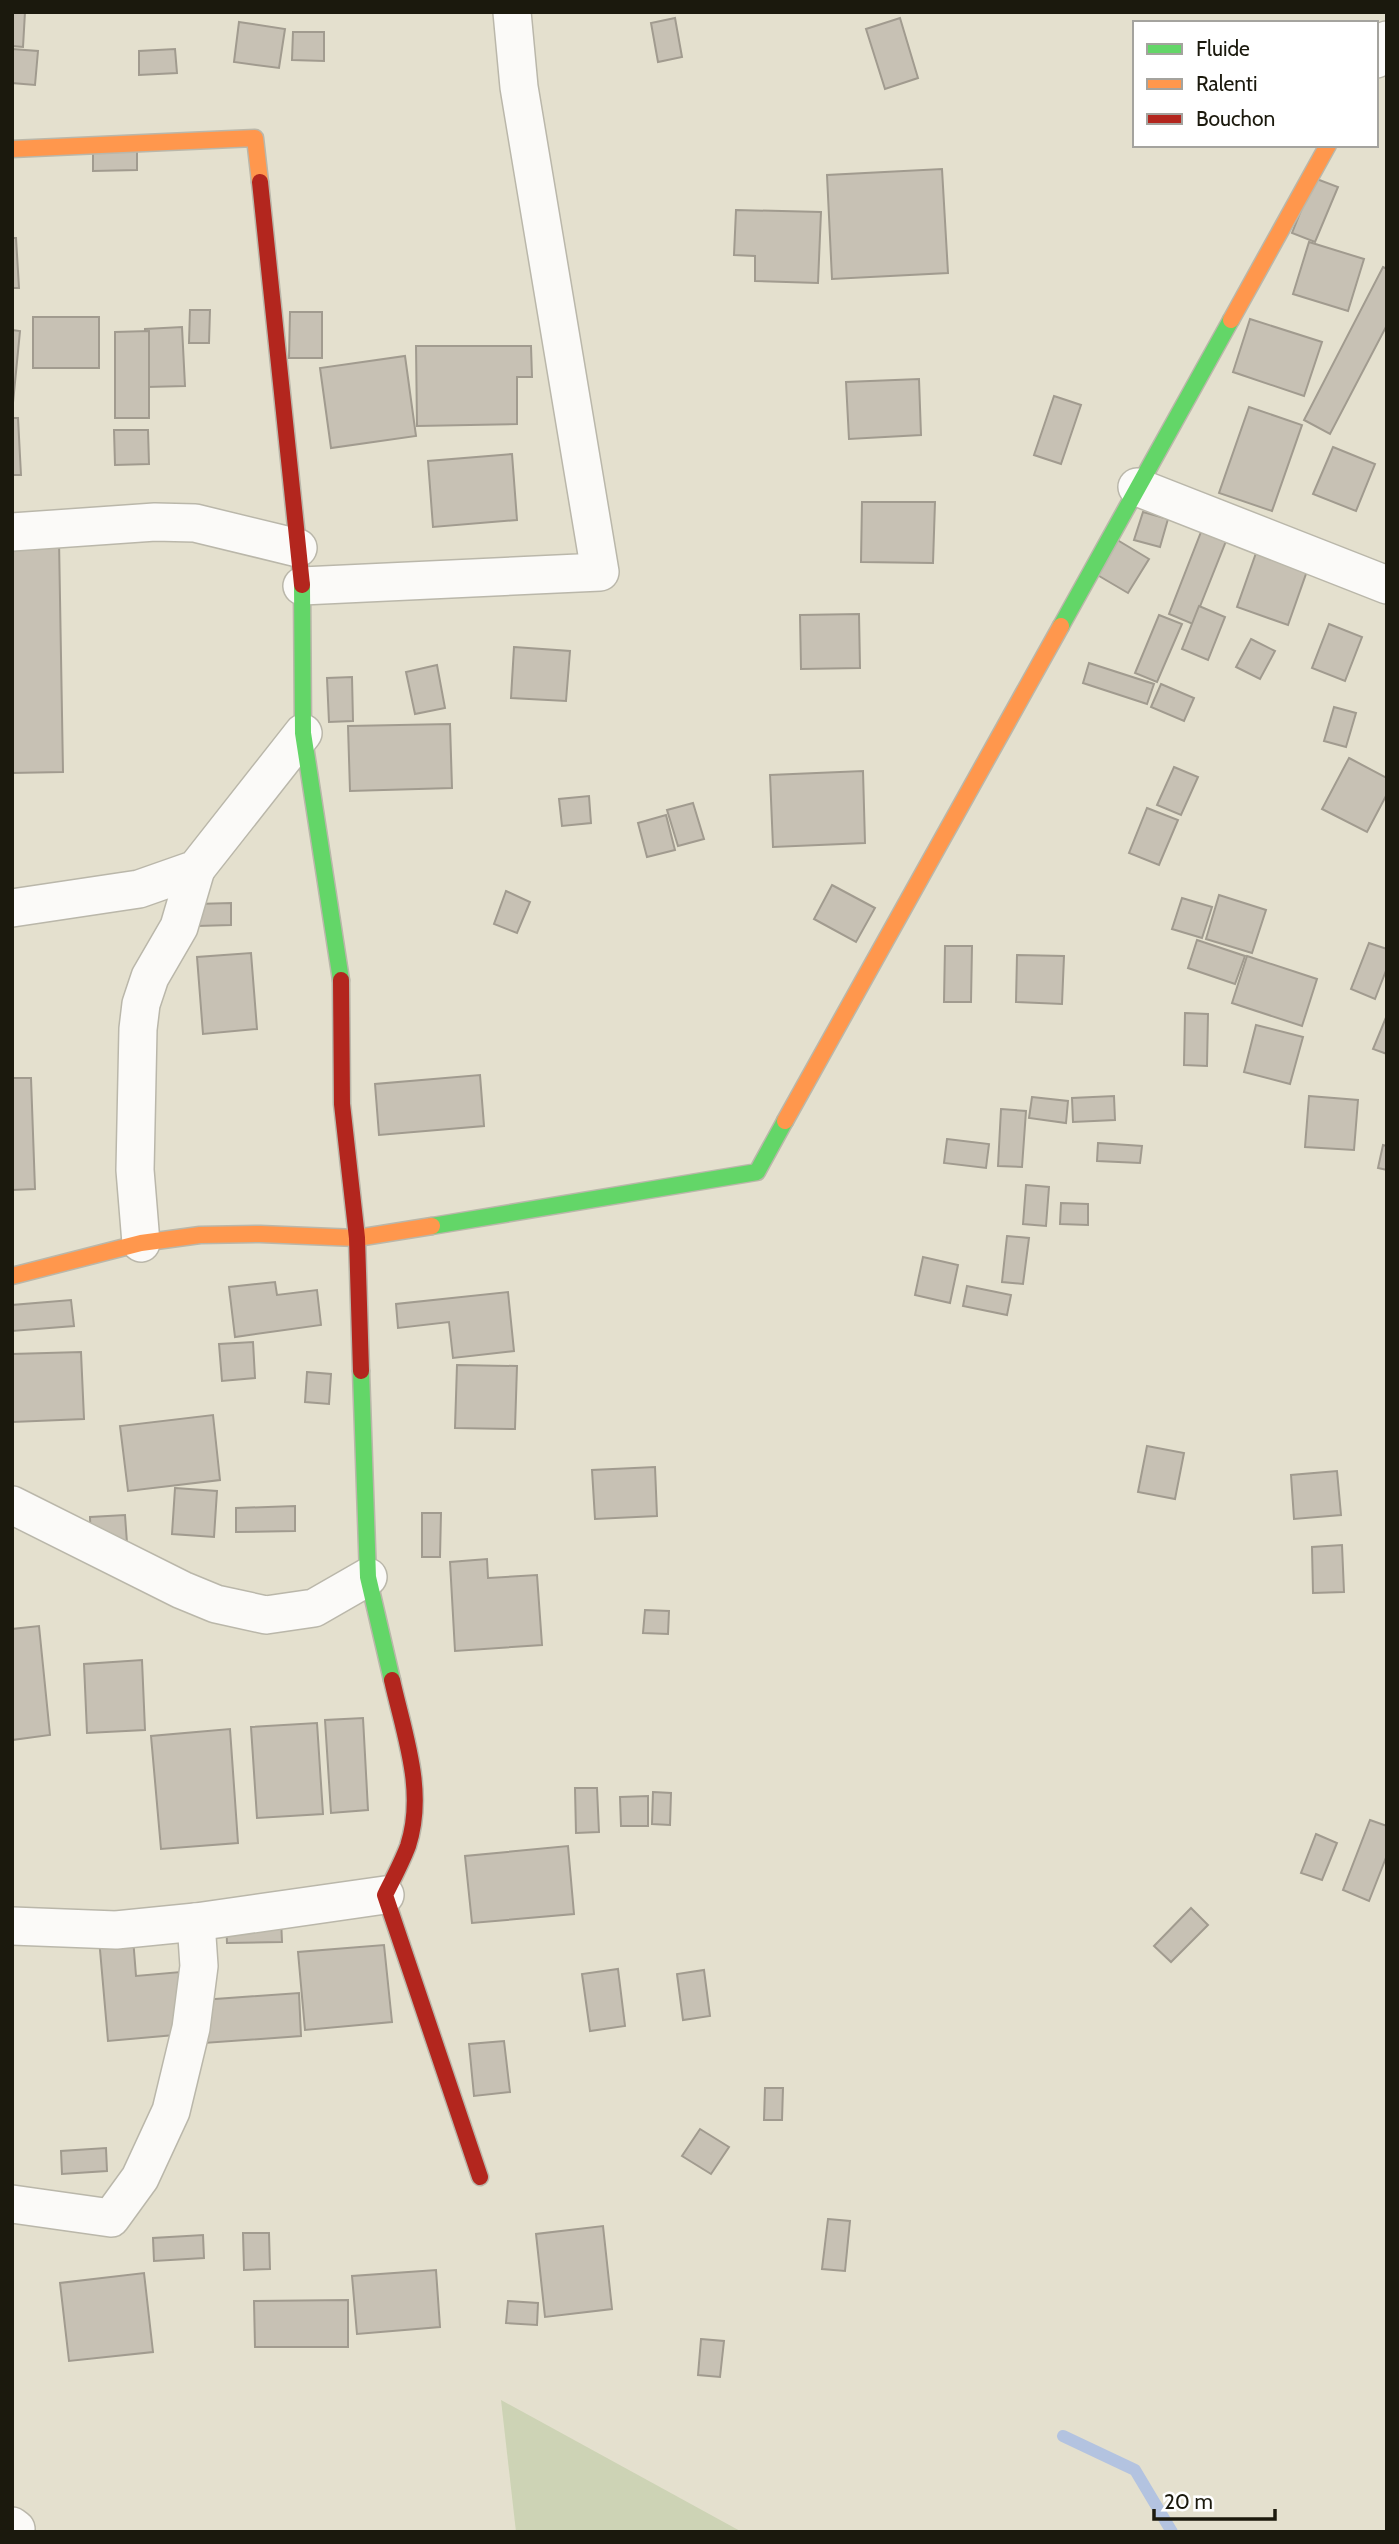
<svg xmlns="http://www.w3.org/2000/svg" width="1399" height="2544" font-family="Cabin,sans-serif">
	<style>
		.green { fill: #cdd3b5 }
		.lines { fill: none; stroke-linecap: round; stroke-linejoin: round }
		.stream { stroke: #b3c3e0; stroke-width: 12 }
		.building { fill: #c7c1b4; stroke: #a19b8f; stroke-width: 2 }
		.street-casing { stroke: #bab7aa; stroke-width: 40 }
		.fast-casing { stroke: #bab7aa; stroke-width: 19 }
		.slow-casing { stroke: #bab7aa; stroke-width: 19 }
		.jam-casing { stroke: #bab7aa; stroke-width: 19 }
		.street { stroke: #fbfaf8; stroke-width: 37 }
		.fast { stroke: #63d668; stroke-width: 16 }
		.slow { stroke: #ff974d; stroke-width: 16 }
		.jam { stroke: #b3261e; stroke-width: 16 }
	</style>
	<rect width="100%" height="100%" fill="#e4e0ce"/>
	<polygon class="green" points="501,2400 742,2532 516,2532"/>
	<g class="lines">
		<polyline class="stream" points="1063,2436 1135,2470 1172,2532"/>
	</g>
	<g class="building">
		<polygon points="12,12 25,12 23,47 12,46"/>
		<polygon points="675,18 682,57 658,62 651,23"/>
		<polygon points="900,18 918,78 885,89 866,29"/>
		<polygon points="239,22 285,29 279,68 234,62"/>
		<polygon points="293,32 324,32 324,61 292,60"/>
		<polygon points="12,49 38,51 35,85 12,83"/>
		<polygon points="175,49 177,73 139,75 139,51"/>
		<polygon points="93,146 137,146 137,170 93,171"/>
		<polygon points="942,169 948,273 832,279 827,175"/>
		<polygon points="1314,178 1338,187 1315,242 1292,233"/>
		<polygon points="736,210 821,212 818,283 755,281 755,256 734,255"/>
		<polygon points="12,238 16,238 19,288 12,288"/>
		<polygon points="1309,242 1364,259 1348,311 1293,294"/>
		<polygon points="1383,267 1387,269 1387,325 1330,434 1304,420"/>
		<polygon points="190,310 210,310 209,343 189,343"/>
		<polygon points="290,312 322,312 322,358 289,358"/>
		<rect x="33" y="317" width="66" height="51"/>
		<polygon points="1250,319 1322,342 1304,396 1233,372"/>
		<polygon points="182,327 185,386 147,387 145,329"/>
		<polygon points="12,330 20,331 12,413"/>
		<polygon points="149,331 149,418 115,418 115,332"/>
		<polygon points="416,346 531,346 532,377 517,377 517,424 417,426"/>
		<polygon points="405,356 416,436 331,448 320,368"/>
		<polygon points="919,379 921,435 849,439 846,382"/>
		<polygon points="1054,396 1081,405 1061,464 1034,455"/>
		<polygon points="1249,407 1302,425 1272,511 1219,493"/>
		<polygon points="12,418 18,418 21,475 12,475"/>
		<polygon points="114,430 148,430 149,464 115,465"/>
		<polygon points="1333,447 1375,464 1356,511 1313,494"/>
		<polygon points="512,454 517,520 433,527 428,461"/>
		<polygon points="862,502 935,502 933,563 861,562"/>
		<polygon points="1143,512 1168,519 1160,547 1134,540"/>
		<polygon points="1201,532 1226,541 1193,624 1169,614"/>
		<polygon points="1114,538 1149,559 1128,593 1094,573"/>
		<polygon points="59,540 63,772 12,773 12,541"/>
		<polygon points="1256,553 1307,571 1288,625 1237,607"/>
		<polygon points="1199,606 1225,617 1208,660 1182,649"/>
		<polygon points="859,614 860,668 801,669 800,615"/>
		<polygon points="1159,615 1182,624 1157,682 1135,673"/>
		<polygon points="1329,624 1362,637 1345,681 1312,668"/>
		<polygon points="1251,639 1275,651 1260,679 1236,667"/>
		<polygon points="514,647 570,651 566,701 511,698"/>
		<polygon points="1089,663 1154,684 1147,704 1083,683"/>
		<polygon points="437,665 445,708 415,714 406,672"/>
		<polygon points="352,677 353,721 329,722 327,678"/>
		<polygon points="1161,684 1194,698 1184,721 1151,707"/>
		<polygon points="1334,707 1356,713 1346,747 1324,741"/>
		<polygon points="450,724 452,788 350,791 348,726"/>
		<polygon points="1349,758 1387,778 1387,794 1367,832 1322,809"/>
		<polygon points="1174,767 1198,777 1181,815 1157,805"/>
		<polygon points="863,771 865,843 773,847 770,775"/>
		<polygon points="589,796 591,823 562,826 559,799"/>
		<polygon points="693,803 704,839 678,846 667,810"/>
		<polygon points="1147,808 1178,820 1159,865 1129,853"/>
		<polygon points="666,815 675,850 647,857 638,823"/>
		<polygon points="832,885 875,908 856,942 814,919"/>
		<polygon points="506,891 530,902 517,933 494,924"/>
		<polygon points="1219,895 1266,910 1252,953 1206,939"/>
		<polygon points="1182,898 1212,907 1202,938 1172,929"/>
		<polygon points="231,903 231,925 197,926 196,904"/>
		<polygon points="1197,940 1245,956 1235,984 1188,968"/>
		<polygon points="1369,943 1387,949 1387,968 1375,999 1351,989"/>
		<polygon points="945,946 972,946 971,1002 944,1002"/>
		<polygon points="251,953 257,1029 203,1034 197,957"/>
		<polygon points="1017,955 1064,956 1062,1004 1016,1002"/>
		<polygon points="1247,956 1317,979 1302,1026 1232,1003"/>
		<polygon points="1185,1013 1208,1014 1207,1066 1184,1065"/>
		<polygon points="1387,1015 1387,1054 1373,1049"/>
		<polygon points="1256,1025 1303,1037 1290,1084 1244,1072"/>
		<polygon points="480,1075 484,1126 379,1135 375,1084"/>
		<polygon points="12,1078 31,1078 35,1189 12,1190"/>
		<polygon points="1114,1096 1115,1120 1073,1122 1072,1098"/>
		<polygon points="1309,1096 1358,1100 1354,1150 1305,1147"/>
		<polygon points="1032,1097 1068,1101 1066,1123 1029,1118"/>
		<polygon points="1001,1109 1026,1111 1022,1167 998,1166"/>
		<polygon points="947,1139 989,1144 986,1168 944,1163"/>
		<polygon points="1098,1143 1142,1146 1140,1163 1097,1161"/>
		<polygon points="1383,1145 1387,1146 1387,1170 1378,1168"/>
		<polygon points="1026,1185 1049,1187 1046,1226 1023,1224"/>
		<polygon points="1061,1203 1088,1204 1088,1225 1060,1224"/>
		<polygon points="1007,1236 1029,1238 1023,1284 1002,1282"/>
		<polygon points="923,1257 958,1265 950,1303 915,1295"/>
		<polygon points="275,1282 277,1295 317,1290 321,1325 235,1337 229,1287"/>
		<polygon points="967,1286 1011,1295 1007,1315 963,1306"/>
		<polygon points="508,1292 514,1351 453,1358 449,1322 398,1328 396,1304"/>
		<polygon points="71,1300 74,1326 12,1331 12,1305"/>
		<polygon points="253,1342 255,1378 222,1381 219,1344"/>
		<polygon points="81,1352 84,1419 13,1422 12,1354"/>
		<polygon points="457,1365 517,1366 515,1429 455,1428"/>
		<polygon points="307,1372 331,1374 329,1404 305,1402"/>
		<polygon points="213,1415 220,1480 128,1491 120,1426"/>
		<polygon points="1147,1446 1184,1453 1175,1499 1138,1492"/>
		<polygon points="655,1467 657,1516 595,1519 592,1470"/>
		<polygon points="1337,1471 1341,1515 1294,1519 1291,1475"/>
		<polygon points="175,1488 217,1491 214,1537 172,1534"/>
		<polygon points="295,1506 295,1531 236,1532 236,1508"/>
		<polygon points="422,1513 441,1513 440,1557 422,1557"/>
		<polygon points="125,1515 127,1543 91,1545 90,1517"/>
		<polygon points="1342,1545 1344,1592 1313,1593 1312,1547"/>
		<polygon points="487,1559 488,1578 537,1575 542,1645 455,1651 450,1562"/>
		<polygon points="645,1610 669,1611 668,1634 643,1633"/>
		<polygon points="39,1626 50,1735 12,1740 12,1629"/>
		<polygon points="142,1660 145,1730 87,1733 84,1664"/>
		<polygon points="363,1718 368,1810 331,1813 325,1720"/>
		<polygon points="317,1723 323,1814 257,1818 251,1727"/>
		<polygon points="230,1729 238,1843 161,1849 151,1736"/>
		<polygon points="575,1788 597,1788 599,1832 576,1833"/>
		<polygon points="653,1792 671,1793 670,1825 652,1824"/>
		<polygon points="648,1796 648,1826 621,1826 620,1797"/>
		<polygon points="1370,1820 1387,1826 1387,1855 1369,1901 1343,1890"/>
		<polygon points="1316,1834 1337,1843 1322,1880 1301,1873"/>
		<polygon points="568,1846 574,1914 472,1923 465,1856"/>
		<polygon points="1191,1908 1208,1925 1171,1962 1154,1946"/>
		<polygon points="226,1918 281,1918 282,1942 227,1943"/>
		<polygon points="132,1925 136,1976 192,1971 197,2033 108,2041 98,1927"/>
		<polygon points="384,1945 392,2022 305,2030 298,1952"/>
		<polygon points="618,1969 625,2026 590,2031 582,1974"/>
		<polygon points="704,1970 710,2016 683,2020 677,1974"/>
		<polygon points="299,1993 301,2036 204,2043 202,2000"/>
		<polygon points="504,2041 510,2092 474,2096 469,2044"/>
		<polygon points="765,2088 783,2088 782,2120 764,2120"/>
		<polygon points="700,2129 729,2147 711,2174 682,2156"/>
		<polygon points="106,2148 107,2171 62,2174 61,2151"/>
		<polygon points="828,2219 850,2221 845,2271 822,2269"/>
		<polygon points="603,2226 612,2309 545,2317 536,2234"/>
		<polygon points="243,2233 269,2233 270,2269 244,2270"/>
		<polygon points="203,2235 204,2258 154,2261 153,2238"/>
		<polygon points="436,2270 440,2327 357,2334 352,2276"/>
		<polygon points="144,2273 153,2352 69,2361 60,2283"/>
		<polygon points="348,2300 348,2347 255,2347 254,2301"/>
		<polygon points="508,2301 538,2303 537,2325 506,2323"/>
		<polygon points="701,2339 724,2341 720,2377 698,2375"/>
	</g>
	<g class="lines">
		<defs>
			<g id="street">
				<polyline points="1376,59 1387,40"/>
				<polyline points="1137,487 1387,585"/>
				<polyline points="12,532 155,522 195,523 298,548"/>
				<polyline points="302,586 600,572 519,87 512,12"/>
				<polyline points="12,908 139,889 196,869 303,733"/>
				<polyline points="141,1243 135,1170 138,1029 141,1004 150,977 179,927 196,869"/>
				<polyline points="12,1505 182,1590 216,1604 266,1615 314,1608 368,1577"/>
				<polyline points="12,1926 116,1930 196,1922 385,1895"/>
				<polyline points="12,2204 111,2218 140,2178 171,2111 191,2028 199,1966 196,1922"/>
				<polyline points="12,2526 16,2529"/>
			</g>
			<g id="fast">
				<polyline points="302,585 303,733 341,980"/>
				<polyline points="1061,626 1231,320"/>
				<polyline points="432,1226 757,1172 785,1121"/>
				<polyline points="361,1371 368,1577 392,1680"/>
			</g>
			<g id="slow">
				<polyline points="12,149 255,138 260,182"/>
				<polyline points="1231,320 1328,145"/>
				<polyline points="785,1121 1061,626"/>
				<polyline points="12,1276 141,1243 200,1235 260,1234 357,1238 432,1226"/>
			</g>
			<g id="jam">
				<polyline points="260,182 302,585"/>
				<polyline points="341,980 342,1104 357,1238 361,1371"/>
				<path d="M392,1680C404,1734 426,1791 408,1846C402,1862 393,1879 385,1895L480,2177"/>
			</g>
		</defs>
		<use href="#street" class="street-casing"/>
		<use href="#fast" class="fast-casing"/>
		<use href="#slow" class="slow-casing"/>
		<use href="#jam" class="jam-casing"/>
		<use href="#street" class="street"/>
		<use href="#fast" class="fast"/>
		<use href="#slow" class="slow"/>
		<use href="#jam" class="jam"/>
	</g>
	<rect width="1399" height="2544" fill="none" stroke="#1b190d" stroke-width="28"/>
	<rect x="1133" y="21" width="245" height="126" fill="#ffffff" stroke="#a4a39e" stroke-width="2"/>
	<rect x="1147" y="44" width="35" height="10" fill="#63d668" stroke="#a4a39e" stroke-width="2"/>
	<text x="1196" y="56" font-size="21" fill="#1b190d">Fluide</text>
	<rect x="1147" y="79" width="35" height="10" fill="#ff974d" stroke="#a4a39e" stroke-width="2"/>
	<text x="1196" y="91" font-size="21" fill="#1b190d">Ralenti</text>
	<rect x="1147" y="114" width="35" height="10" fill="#b3261e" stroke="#a4a39e" stroke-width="2"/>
	<text x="1196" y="126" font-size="21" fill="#1b190d">Bouchon</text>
	<path d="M1154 2509v10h121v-10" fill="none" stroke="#1b190d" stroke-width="3.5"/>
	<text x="1164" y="2509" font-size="21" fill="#1b190d" stroke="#ffffff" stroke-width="5" paint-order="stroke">20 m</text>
</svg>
